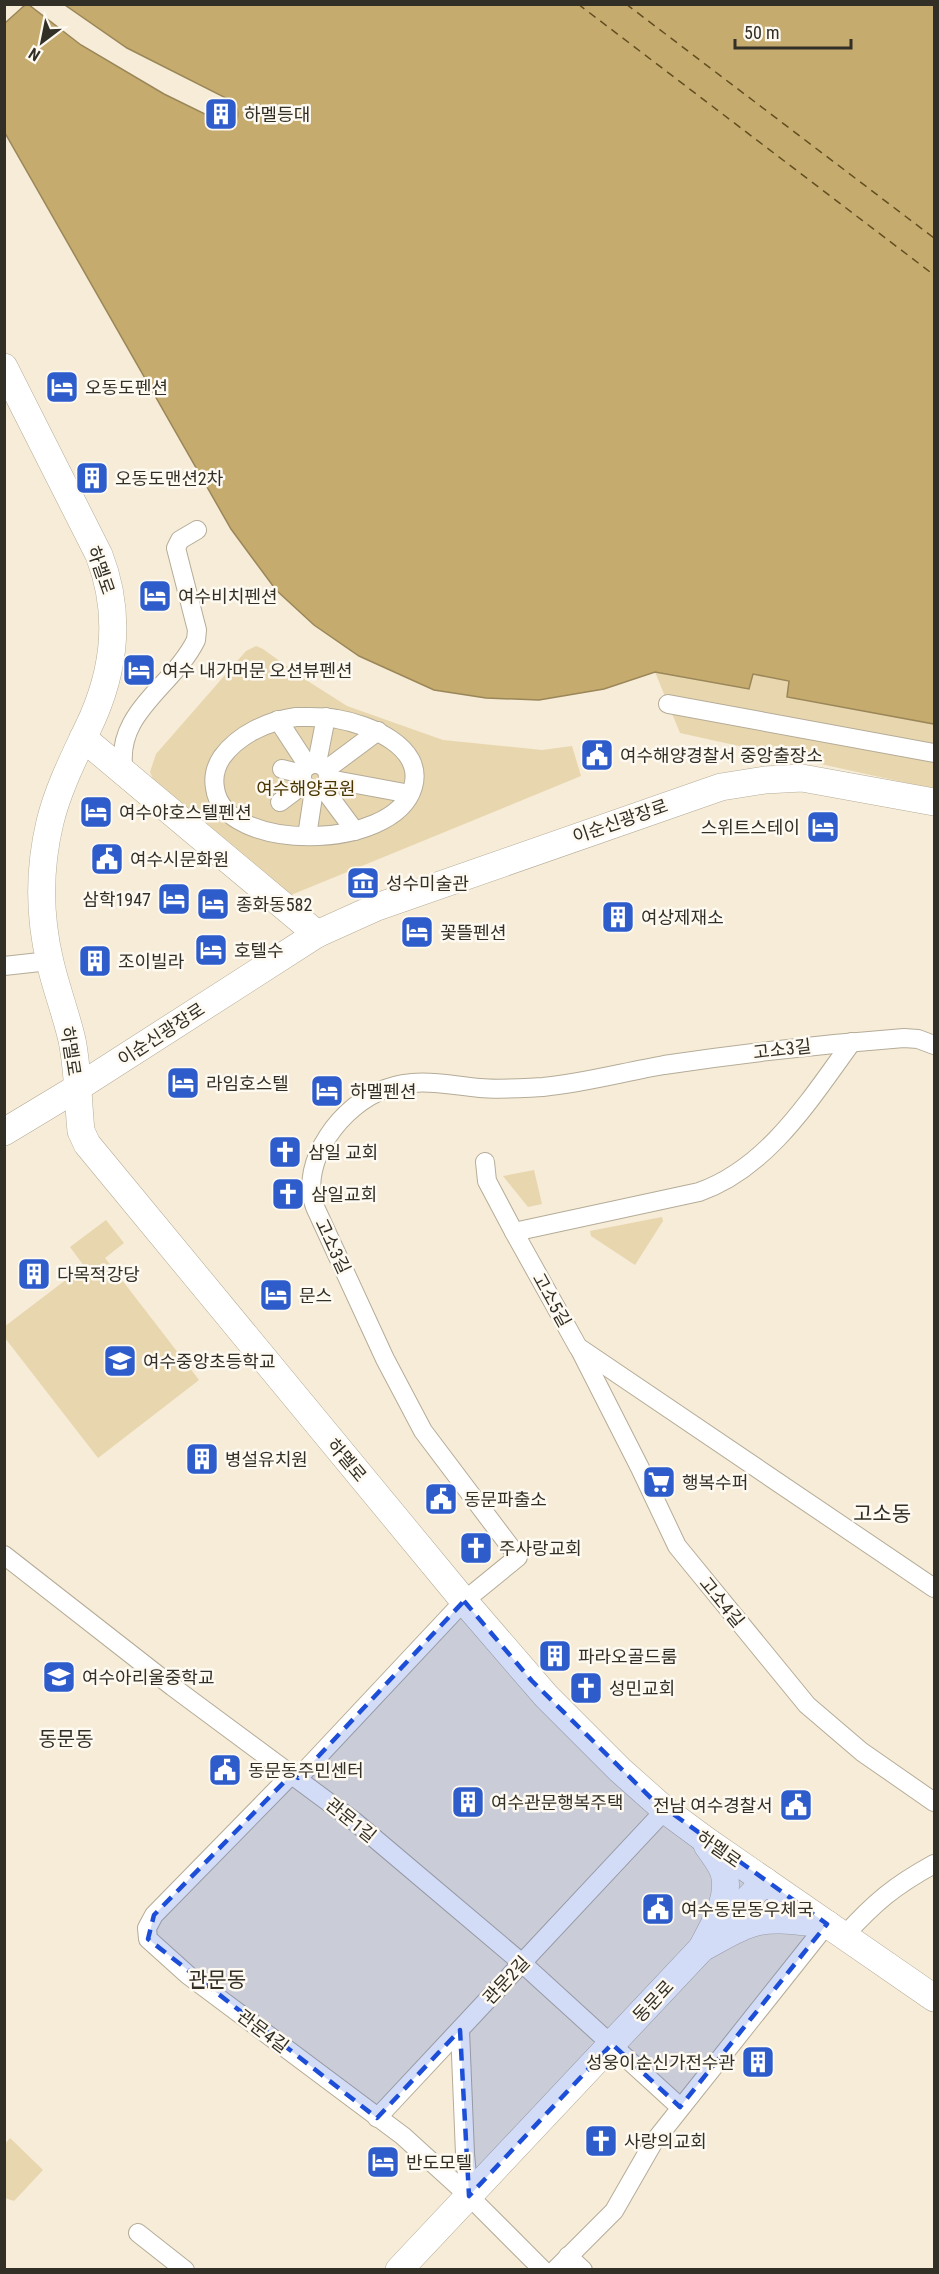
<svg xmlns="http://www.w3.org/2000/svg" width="939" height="2274" font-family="'Roboto Condensed','Noto Sans KR',sans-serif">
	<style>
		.green { fill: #e8d6ae }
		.water { fill: #c6ab6e; stroke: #9a8658; stroke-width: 1.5 }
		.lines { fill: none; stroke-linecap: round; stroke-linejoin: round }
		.ferry { stroke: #624e20; stroke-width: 1.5; stroke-dasharray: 8 6; stroke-linecap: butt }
		.street-casing { stroke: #b5ac98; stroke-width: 20 }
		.secondary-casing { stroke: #b5ac98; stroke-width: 28 }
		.street { stroke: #fff; stroke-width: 18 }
		.secondary { stroke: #fff; stroke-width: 27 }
		.marked { fill: #1d4ed8; fill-opacity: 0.2; stroke: #1d4ed8; stroke-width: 4.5; stroke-dasharray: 12 8; stroke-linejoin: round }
		.labels { text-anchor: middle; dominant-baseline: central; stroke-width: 5; stroke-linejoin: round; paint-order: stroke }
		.poi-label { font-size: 18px; fill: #322f26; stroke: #fefaf2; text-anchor: start }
		.street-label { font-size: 18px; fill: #322f26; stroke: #fefaf2 }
		.park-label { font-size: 18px; fill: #483501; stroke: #fefaf2 }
		.neighbourhood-label { font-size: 20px; fill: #322f26; stroke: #fefaf2 }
		.quarter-label { font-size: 21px; fill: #322f26; stroke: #fefaf2 }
	</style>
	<rect width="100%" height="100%" fill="#f6ecd7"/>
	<g class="green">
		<polygon points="256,646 263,649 303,678 347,706 443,740 542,750 572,746 581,776 291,895 153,779 150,772 156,754 246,651"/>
		<polygon points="655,672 749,689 752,674 789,681 787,697 934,724 934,789 680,733"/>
		<polygon points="534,1170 542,1204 528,1207 503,1176"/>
		<polygon points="662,1217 663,1221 635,1265 591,1236 590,1231"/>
		<polygon points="106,1220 124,1243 105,1258 199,1380 98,1458 5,1338 4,1327 84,1266 70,1247"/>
		<polygon points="10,2138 43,2170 14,2201 5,2198 5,2144"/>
	</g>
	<path class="water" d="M26,4L29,5L81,45L164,94L205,114L210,125C228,139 248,117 232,101L127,48L65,5H934V724L787,697L789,681L753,674L749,689L655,672L604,689L539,700L486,698L434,690L359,656L314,625L276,590L231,529L5,133V23Z"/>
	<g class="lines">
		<g class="ferry">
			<polyline points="578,4 934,275"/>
			<polyline points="626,4 934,238"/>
		</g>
		<defs>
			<g id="street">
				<polyline points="668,704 934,753"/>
				<path d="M296,717C310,717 323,716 337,719C367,724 425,746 413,787C394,852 223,853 215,788C213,777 216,766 222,757C239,734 268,721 296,717Z"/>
				<polyline points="278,720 308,766"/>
				<polyline points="317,763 326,717"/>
				<circle cx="315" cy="777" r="13"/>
				<polyline points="282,769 302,774"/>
				<polyline points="327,769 378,731"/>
				<path d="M124,772C113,713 173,687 196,640L197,630L176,548L180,540L197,530"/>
				<polyline points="329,779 410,794"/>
				<polyline points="323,788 355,831"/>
				<polyline points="280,802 304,784"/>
				<polyline points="307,836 314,790"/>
				<polyline points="4,966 49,961"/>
				<path d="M852,1042C811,1098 768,1168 699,1192L514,1232L578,1347L934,1588"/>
				<polyline points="485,1162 487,1181 514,1232"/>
				<polyline points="579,1348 640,1468 677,1546 807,1705 862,1752 934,1802"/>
				<polyline points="4,1555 173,1687 354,1821 522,1963 680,2107"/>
				<polyline points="292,1774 154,1915 147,1928 148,1939 188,1975 403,2136 469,2196 543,2270"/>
				<path d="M298,1778L464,1601L518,1557L423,1431L385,1359L315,1207C298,1161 343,1104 385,1089C417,1077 447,1085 480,1088C501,1090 522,1088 543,1087C584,1083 624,1072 664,1065C744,1053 824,1044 904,1038L918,1039L934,1045"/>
				<path d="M844,1936C875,1902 894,1886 934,1864"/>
				<polyline points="460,2030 465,2154 469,2196"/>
				<polyline points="377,2118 665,1810"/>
				<polyline points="138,2233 185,2270"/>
				<polyline points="568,2256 583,2270"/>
				<polyline points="555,2270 614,2211 653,2143 827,1924"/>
			</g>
			<g id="secondary">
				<path d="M4,367L99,555C120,609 116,664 93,717C77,752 59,785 50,822C39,868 39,916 50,962C56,988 66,1014 72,1040C78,1070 78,1101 81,1131L87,1144L464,1601L546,1696L620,1770L665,1810L707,1841L934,1998"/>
				<polyline points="83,738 317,934"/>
				<polyline points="4,1132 77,1088 317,934 377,907 721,787 765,780 802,778 934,802"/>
				<path d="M707,1845C713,1854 721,1863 724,1873C731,1898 713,1926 702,1948C720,1939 738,1926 757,1922C779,1917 805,1923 827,1924"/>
				<polyline points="399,2270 765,1881"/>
			</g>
		</defs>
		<use href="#street" class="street-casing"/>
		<use href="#secondary" class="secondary-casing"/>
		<use href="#street" class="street"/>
		<use href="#secondary" class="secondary"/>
	</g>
	<path class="marked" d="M464,1601L532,1681L652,1799L827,1924L680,2107L612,2044L469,2196L460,2030L377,2118L148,1939L154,1915L292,1774L298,1778Z"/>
	<defs>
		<symbol id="building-square" viewBox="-11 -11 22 22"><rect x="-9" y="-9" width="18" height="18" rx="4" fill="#2e5ccb" stroke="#fefaf2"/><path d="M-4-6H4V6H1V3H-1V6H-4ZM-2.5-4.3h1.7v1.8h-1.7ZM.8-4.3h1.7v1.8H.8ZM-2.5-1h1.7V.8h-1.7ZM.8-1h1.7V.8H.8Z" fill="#fff"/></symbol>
		<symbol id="hotel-square" viewBox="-11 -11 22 22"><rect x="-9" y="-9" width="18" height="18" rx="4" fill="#2e5ccb" stroke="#fefaf2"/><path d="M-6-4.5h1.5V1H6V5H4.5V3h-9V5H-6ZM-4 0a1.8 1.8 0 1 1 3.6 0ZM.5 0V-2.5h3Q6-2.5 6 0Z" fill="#fff"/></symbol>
		<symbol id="civic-square" viewBox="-11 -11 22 22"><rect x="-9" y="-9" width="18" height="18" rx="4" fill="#2e5ccb" stroke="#fefaf2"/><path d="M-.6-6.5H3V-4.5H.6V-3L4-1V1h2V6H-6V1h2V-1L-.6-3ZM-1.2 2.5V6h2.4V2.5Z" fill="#fff"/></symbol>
		<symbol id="museum-square" viewBox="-11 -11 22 22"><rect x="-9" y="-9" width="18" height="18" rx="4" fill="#2e5ccb" stroke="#fefaf2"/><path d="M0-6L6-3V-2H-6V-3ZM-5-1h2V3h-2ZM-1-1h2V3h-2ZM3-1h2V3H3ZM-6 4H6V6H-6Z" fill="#fff"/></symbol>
		<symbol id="church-square" viewBox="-11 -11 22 22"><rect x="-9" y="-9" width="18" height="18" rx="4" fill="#2e5ccb" stroke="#fefaf2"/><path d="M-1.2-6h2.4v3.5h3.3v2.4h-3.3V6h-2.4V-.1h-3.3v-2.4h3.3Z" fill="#fff"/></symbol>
		<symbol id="school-square" viewBox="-11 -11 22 22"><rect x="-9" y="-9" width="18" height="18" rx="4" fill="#2e5ccb" stroke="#fefaf2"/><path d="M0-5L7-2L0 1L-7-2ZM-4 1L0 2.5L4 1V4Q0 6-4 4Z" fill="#fff"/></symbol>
		<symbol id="supermarket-square" viewBox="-11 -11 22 22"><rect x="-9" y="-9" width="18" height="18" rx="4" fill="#2e5ccb" stroke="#fefaf2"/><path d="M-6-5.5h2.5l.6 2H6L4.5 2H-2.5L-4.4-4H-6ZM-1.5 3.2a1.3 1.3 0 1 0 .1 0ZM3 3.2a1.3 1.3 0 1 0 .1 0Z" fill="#fff"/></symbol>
	</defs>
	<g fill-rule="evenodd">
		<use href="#building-square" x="202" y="95" width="38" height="38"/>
		<use href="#hotel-square" x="43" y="368" width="38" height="38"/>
		<use href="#building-square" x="73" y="459" width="38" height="38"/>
		<use href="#hotel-square" x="136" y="577" width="38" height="38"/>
		<use href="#hotel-square" x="120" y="651" width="38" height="38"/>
		<use href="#civic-square" x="578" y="736" width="38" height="38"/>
		<use href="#hotel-square" x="77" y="793" width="38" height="38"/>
		<use href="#hotel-square" x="804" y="808" width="38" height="38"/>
		<use href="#civic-square" x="88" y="840" width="38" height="38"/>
		<use href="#museum-square" x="344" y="864" width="38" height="38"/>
		<use href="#hotel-square" x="155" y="880" width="38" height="38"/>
		<use href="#hotel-square" x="194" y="885" width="38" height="38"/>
		<use href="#building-square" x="599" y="898" width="38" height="38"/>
		<use href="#hotel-square" x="398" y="913" width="38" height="38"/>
		<use href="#hotel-square" x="192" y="931" width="38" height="38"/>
		<use href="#building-square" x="76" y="942" width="38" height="38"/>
		<use href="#hotel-square" x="164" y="1064" width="38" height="38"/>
		<use href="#hotel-square" x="308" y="1072" width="38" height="38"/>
		<use href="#church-square" x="266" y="1133" width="38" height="38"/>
		<use href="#church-square" x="269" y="1175" width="38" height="38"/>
		<use href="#building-square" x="15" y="1255" width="38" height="38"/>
		<use href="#hotel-square" x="257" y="1276" width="38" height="38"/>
		<use href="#school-square" x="101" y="1342" width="38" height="38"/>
		<use href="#building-square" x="183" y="1440" width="38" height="38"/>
		<use href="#supermarket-square" x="640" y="1463" width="38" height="38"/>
		<use href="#civic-square" x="422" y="1480" width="38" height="38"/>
		<use href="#church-square" x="457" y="1529" width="38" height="38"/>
		<use href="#building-square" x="536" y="1637" width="38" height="38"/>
		<use href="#school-square" x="40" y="1658" width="38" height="38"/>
		<use href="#church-square" x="567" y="1669" width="38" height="38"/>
		<use href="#civic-square" x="206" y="1751" width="38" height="38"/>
		<use href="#building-square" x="449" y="1783" width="38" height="38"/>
		<use href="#civic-square" x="777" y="1786" width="38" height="38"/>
		<use href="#civic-square" x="639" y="1890" width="38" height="38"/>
		<use href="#building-square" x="739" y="2043" width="38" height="38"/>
		<use href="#church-square" x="582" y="2122" width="38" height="38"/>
		<use href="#hotel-square" x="364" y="2143" width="38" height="38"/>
	</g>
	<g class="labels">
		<g class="poi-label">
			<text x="244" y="114">하멜등대</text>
			<text x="85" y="387">오동도펜션</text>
			<text x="115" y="478">오동도맨션2차</text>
			<text x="178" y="596">여수비치펜션</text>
			<text x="162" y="670">여수 내가머문 오션뷰펜션</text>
			<text x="620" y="755">여수해양경찰서 중앙출장소</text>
			<text x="119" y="812">여수야호스텔펜션</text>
			<text x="800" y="827" text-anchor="end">스위트스테이</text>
			<text x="130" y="859">여수시문화원</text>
			<text x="386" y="883">성수미술관</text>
			<text x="151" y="899" text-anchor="end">삼학1947</text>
			<text x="236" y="904">종화동582</text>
			<text x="641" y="917">여상제재소</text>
			<text x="440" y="932">꽃뜰펜션</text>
			<text x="234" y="950">호텔수</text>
			<text x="118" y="961">조이빌라</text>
			<text x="206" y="1083">라임호스텔</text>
			<text x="350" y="1091">하멜펜션</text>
			<text x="308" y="1152">삼일 교회</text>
			<text x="311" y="1194">삼일교회</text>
			<text x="57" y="1274">다목적강당</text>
			<text x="299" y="1295">문스</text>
			<text x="143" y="1361">여수중앙초등학교</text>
			<text x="225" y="1459">병설유치원</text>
			<text x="682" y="1482">행복수퍼</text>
			<text x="464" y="1499">동문파출소</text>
			<text x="499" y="1548">주사랑교회</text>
			<text x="578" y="1656">파라오골드룸</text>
			<text x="82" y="1677">여수아리울중학교</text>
			<text x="609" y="1688">성민교회</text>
			<text x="248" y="1770">동문동주민센터</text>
			<text x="491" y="1802">여수관문행복주택</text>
			<text x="773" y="1805" text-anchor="end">전남 여수경찰서</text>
			<text x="681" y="1909">여수동문동우체국</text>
			<text x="735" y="2062" text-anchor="end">성웅이순신가전수관</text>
			<text x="624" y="2141">사랑의교회</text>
			<text x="406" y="2162">반도모텔</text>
		</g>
		<g class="street-label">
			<text transform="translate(101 570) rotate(71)">하멜로</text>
			<text transform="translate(620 821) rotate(-19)">이순신광장로</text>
			<text transform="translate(161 1034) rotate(-33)">이순신광장로</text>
			<text transform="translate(782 1049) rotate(-7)">고소3길</text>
			<text transform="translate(71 1051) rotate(81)">하멜로</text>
			<text transform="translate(333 1246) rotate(65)">고소3길</text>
			<text transform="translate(552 1300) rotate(61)">고소5길</text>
			<text transform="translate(347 1460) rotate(50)">하멜로</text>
			<text transform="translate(722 1602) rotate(51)">고소4길</text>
			<text transform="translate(351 1820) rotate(39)">관문1길</text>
			<text transform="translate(719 1849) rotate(35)">하멜로</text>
			<text transform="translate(506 1980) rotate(-47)">관문2길</text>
			<text transform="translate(653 2001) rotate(-47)">동문로</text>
			<text transform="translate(263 2031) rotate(37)">관문4길</text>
		</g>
		<g class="park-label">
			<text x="306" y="788">여수해양공원</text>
		</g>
		<g class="neighbourhood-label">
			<text x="66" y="1739">동문동</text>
		</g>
		<g class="quarter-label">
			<text x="882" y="1514">고소동</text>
			<text x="217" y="1980">관문동</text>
		</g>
	</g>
	<rect width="939" height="2274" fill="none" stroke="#322f26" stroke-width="12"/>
	<g transform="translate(42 42) rotate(212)" stroke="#fefaf2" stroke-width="4.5" paint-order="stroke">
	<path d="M0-4.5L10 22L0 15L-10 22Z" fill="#322f26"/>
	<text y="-9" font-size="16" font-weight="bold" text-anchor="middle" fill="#322f26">N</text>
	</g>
	<path d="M735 39v9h116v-9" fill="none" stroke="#322f26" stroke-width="3"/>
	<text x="744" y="39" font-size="18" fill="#322f26" stroke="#fefaf2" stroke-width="4.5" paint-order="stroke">50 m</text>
</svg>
